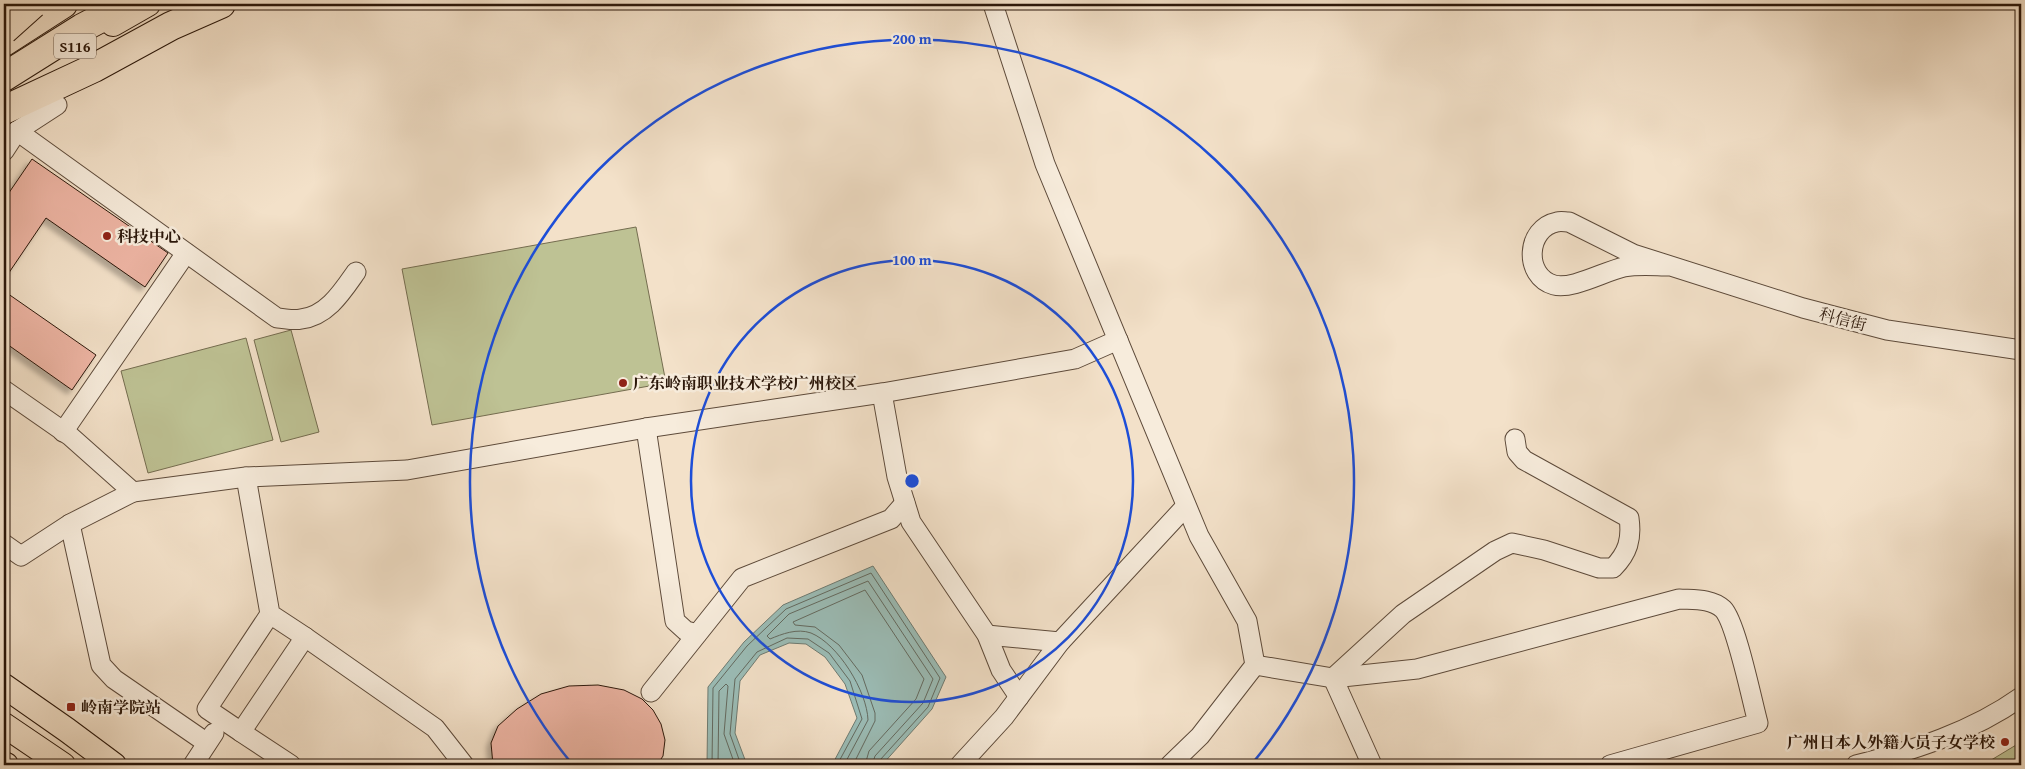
<svg xmlns="http://www.w3.org/2000/svg" width="2025" height="769" font-family="'Gentium Book Plus','Noto Serif SC',serif">
	<style>
		.green { fill: #bec294; stroke: #746c4f }
		.water { fill: #9bbdb7; stroke: #6e7b72 }
		.lines { fill: none; stroke-linecap: round; stroke-linejoin: round }
		.shore { stroke: #636a60; stroke-width: 1 }
		.building { fill: #edb4a3; stroke: #2b170a; filter: url(#shadow) }
		.minor-casing { stroke: #5d4a3a; stroke-width: 21 }
		.major-casing { stroke: #2b170a; stroke-width: 26 }
		.highway-casing { stroke: #2b170a; stroke-width: 30 }
		.minor { stroke: #f7ecdc; stroke-width: 19 }
		.major { stroke: #f3e1c9; stroke-width: 24 }
		.highway { stroke: #f3e1c9; stroke-width: 28 }
		.highway-bridge-casing { stroke: #2b170a; stroke-width: 30; stroke-linecap: butt }
		.highway-bridge { stroke: #f3e1c9; stroke-width: 28 }
		.ring { fill: none; stroke: #1d4ed8; stroke-width: 2.5 }
		.poi-dot { fill: #8f2418; stroke: #f7ecdc; stroke-width: 2 }
		.labels { text-anchor: middle; dominant-baseline: central; stroke-width: 5; stroke-linejoin: round; paint-order: stroke }
		.shield { fill: #f7ecdc; stroke: #685749; stroke-width: 1 }
		.shield-label { font-size: 15px; font-weight: bold; fill: #2b170a }
		.poi-label { font-size: 16px; font-weight: bold; fill: #2b170a; stroke: #f7ecdc; text-anchor: start }
		.street-label { font-size: 16px; fill: #2b170a; stroke: #f7ecdc }
		.centre { fill: #1d4ed8; stroke: #f7ecdc; stroke-width: 2.5 }
		.ring-label { font-size: 15px; text-anchor: middle; font-weight: bold; fill: #1d4ed8; stroke: #f7ecdc; stroke-width: 5; stroke-linejoin: round; paint-order: stroke }
	</style>
	<defs>
		<filter id="shadow"><feDropShadow dx="-4.5" dy="4.5" stdDeviation="2.5" flood-color="#0004"/></filter>
	</defs>
	<rect width="100%" height="100%" fill="#f3e1c9"/>
	<filter id="stains"><feTurbulence type="fractalNoise" baseFrequency=".004" numOctaves="4"/><feColorMatrix values="0 0 0 0 .2 0 0 0 0 .09 0 0 0 0 .02 0 0 0 .5 -.17"/></filter>
	<radialGradient id="worn" r=".72"><stop offset=".6" stop-color="#630" stop-opacity="0"/><stop offset="1" stop-color="#630" stop-opacity=".3"/></radialGradient>
	<g class="green">
		<polygon points="636,227 666,383 432,425 402,269"/>
		<polygon points="291,330 319,432 281,442 254,340"/>
		<polygon points="246,338 273,440 148,473 121,371"/>
		<polygon points="2021,742 2021,765 1983,765"/>
	</g>
	<polygon class="water" points="873,566 946,677 932,709 882,765 832,765 857,718 845,684 825,657 806,644 789,643 760,655 740,681 735,733 747,765 707,765 708,687 744,642 783,605"/>
	<g class="lines">
		<g class="shore">
			<polyline points="712,765 713,688 747,646 786,609 871,573 940,678 928,707 880,760 878,765"/>
			<polyline points="718,765 719,691 726,684 728,686 724,734 735,765"/>
			<polyline points="741,765 730,734 735,679 757,652 787,638 808,639 829,653 850,681 862,719 837,765"/>
			<path d="M844,765L868,720C867,691 838,644 811,633C797,628 782,634 770,639L767,636L789,614L868,581L933,679L923,703L875,756L872,765"/>
			<polyline points="853,765 875,721 875,713 862,675 839,645 815,627 795,625 793,622 865,590 924,679 916,699 869,751 865,765"/>
		</g>
	</g>
	<g class="building">
		<polygon points="32,159 168,253 145,287 46,218 4,280 4,200"/>
		<polygon points="4,291 96,355 72,390 4,342"/>
		<polygon points="598,685 624,690 642,699 653,710 661,724 665,740 663,756 657,765 493,765 491,743 498,726 517,709 541,694 569,686"/>
	</g>
	<g class="lines">
		<defs>
			<g id="minor">
				<polyline points="993,4 1045,164 1199,536 1247,621 1255,665 1200,736 1170,765"/>
				<path d="M17,131L277,318C284,318 293,321 301,319C327,316 342,292 356,272"/>
				<polyline points="4,151 17,131 57,105"/>
				<path d="M1670,266C1656,266 1639,264 1624,267C1605,271 1572,290 1554,285C1523,276 1526,228 1557,222C1561,221 1565,222 1569,222L1633,254L1803,308L1887,330L2021,350"/>
				<polyline points="4,390 70,436 133,492 246,477 407,470 646,428 882,393 1075,359 1118,340"/>
				<polyline points="882,393 897,477 911,522 987,635 1001,670 1019,697"/>
				<polyline points="646,428 675,621 686,631 697,634"/>
				<polyline points="63,432 186,253"/>
				<polyline points="246,477 270,614 207,709 241,732 305,637 270,614"/>
				<polyline points="70,524 101,665 114,679 207,743"/>
				<polyline points="4,544 21,556 70,524 133,492"/>
				<polyline points="987,635 1060,642"/>
				<polyline points="305,637 435,728 464,765"/>
				<path d="M1255,665L1333,678L1417,669L1679,599C1693,600 1711,598 1723,609C1736,622 1752,701 1758,723L1610,765"/>
				<path d="M1333,678L1403,614L1495,551L1512,543L1544,550L1599,568H1613C1628,553 1632,539 1629,518L1524,460L1517,452L1515,439"/>
				<polyline points="1333,678 1372,765"/>
				<polyline points="651,692 742,578 891,519 905,503"/>
				<polyline points="241,732 291,765"/>
				<polyline points="193,765 214,733"/>
				<polyline points="960,765 1004,717 1060,642 1186,506"/>
				<path d="M1856,765C1914,750 1972,732 2021,697"/>
			</g>
			<g id="major">
				<polyline points="113,24 148,4"/>
				<polyline points="4,686 67,730 114,765"/>
				<polyline points="4,725 63,765"/>
				<polyline points="4,764 6,765"/>
			</g>
			<g id="highway">
				<polyline points="4,42 63,4"/>
				<polyline points="4,77 82,28 128,4"/>
				<polyline points="4,110 94,68 171,26 221,4"/>
			</g>
		</defs>
		<use href="#minor" class="minor-casing"/>
		<use href="#major" class="major-casing"/>
		<use href="#highway" class="highway-casing"/>
		<use href="#minor" class="minor"/>
		<use href="#major" class="major"/>
		<use href="#highway" class="highway"/>
		<defs>
			<polyline id="highway-bridge" points="4,30 33,4"/>
		</defs>
		<use href="#highway-bridge" class="highway-bridge-casing"/>
		<use href="#highway-bridge" class="highway-bridge"/>
	</g>
	<g class="ring">
		<circle cx="912" cy="481" r="221"/>
		<path d="M573 765A442 442 0 1 1 1251 765"/>
	</g>
	<g class="poi-dot">
		<circle cx="107" cy="236" r="5"/>
		<circle cx="623" cy="383" r="5"/>
		<rect x="66" y="702" width="10" height="10" rx="2.5"/>
		<circle cx="2005" cy="742" r="5"/>
	</g>
	<g class="labels">
		<rect class="shield" x="54" y="33.5" width="42" height="25" rx="4"/>
		<g class="shield-label">
			<text x="75" y="46">S116</text>
		</g>
		<g class="poi-label">
			<text x="117" y="236">科技中心</text>
			<text x="633" y="383">广东岭南职业技术学校广州校区</text>
			<text x="81" y="707">岭南学院站</text>
			<text x="1995" y="742" text-anchor="end">广州日本人外籍人员子女学校</text>
		</g>
		<g class="street-label">
			<text transform="translate(1843 319) rotate(15)">科信街</text>
		</g>
	</g>
	<circle cx="912" cy="481" r="8" class="centre"/>
	<g class="ring-label">
		<text x="912" y="44">200 m</text>
		<text x="912" y="265">100 m</text>
	</g>
	<rect width="2025" height="769" fill="none" stroke="#f3e1c9" stroke-width="20"/>
	<rect x="5" y="5" width="2015" height="759" fill="none" stroke="#2b170a" stroke-width="2.5"/>
	<rect x="10" y="10" width="2005" height="749" fill="none" stroke="#2b170a"/>
	<rect width="100%" height="100%" filter="url(#stains)"/>
	<rect width="100%" height="100%" fill="url(#worn)"/>
</svg>
